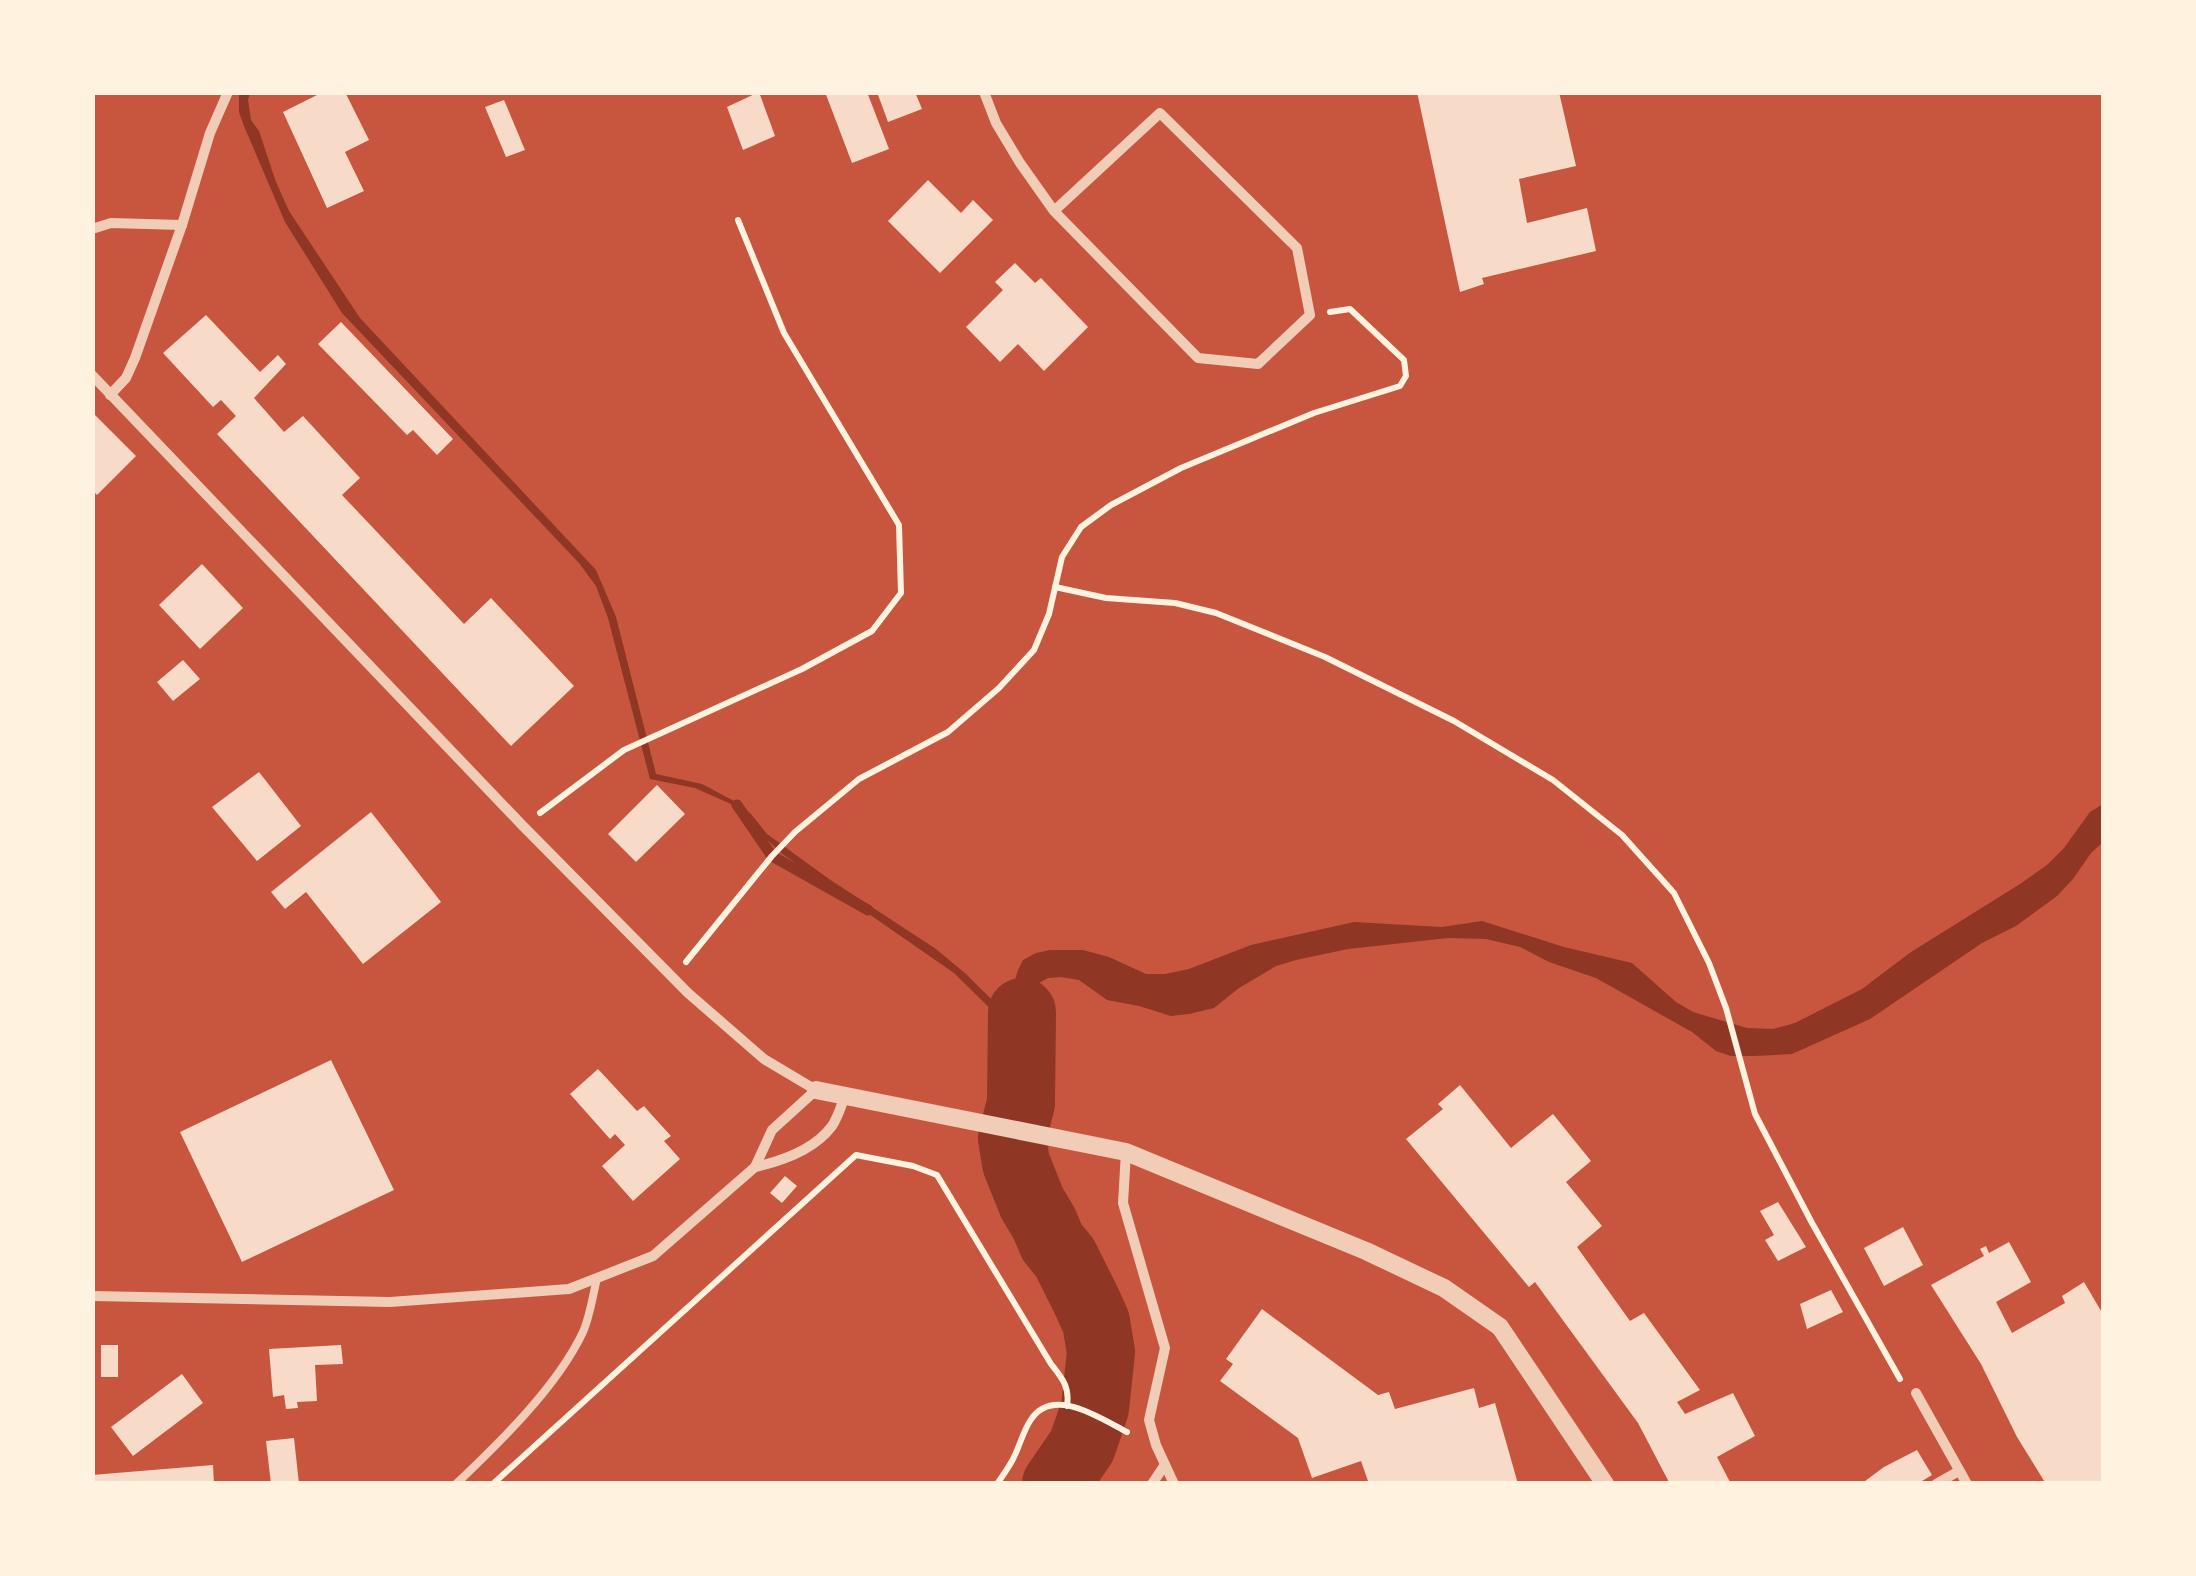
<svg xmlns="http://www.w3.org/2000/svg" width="2196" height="1576" font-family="Figtree,sans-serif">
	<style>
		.water { fill: #8f3625 }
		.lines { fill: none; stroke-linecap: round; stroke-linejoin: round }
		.stream { stroke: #8f3625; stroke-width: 11 }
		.river { stroke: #8f3625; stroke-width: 68 }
		.building { fill: #f7dbc8 }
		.path { stroke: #fff3e0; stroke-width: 6 }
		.service { stroke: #f1ccb7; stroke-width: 8 }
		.minor { stroke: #f1ccb7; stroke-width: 10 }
		.tertiary { stroke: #f1ccb7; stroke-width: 18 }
	</style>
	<rect width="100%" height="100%" fill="#c8553d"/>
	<polygon class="water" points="239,93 250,93 248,100 251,120 259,131 276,182 289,211 360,318 596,570 616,617 656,774 702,784 734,801 751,814 767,834 829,879 936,949 966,974 1007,1015 1010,996 1018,970 1023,960 1036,953 1050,950 1083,950 1109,957 1146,974 1165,974 1189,969 1251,945 1354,922 1442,927 1482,921 1564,947 1632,963 1676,1002 1693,1012 1747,1028 1773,1029 1795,1023 1862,989 1911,952 2020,884 2047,865 2064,848 2090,812 2103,804 2103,842 2091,853 2073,879 2057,896 2016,926 1982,943 1870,1019 1792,1054 1754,1056 1731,1056 1716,1051 1692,1032 1596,978 1549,962 1520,947 1486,939 1448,938 1348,949 1296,960 1276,966 1239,988 1214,1008 1189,1014 1171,1016 1139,1006 1107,1000 1079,980 1061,977 1048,978 1039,983 1031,998 1032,1023 1043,1070 1039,1107 1006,1102 1007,1025 954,973 781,853 731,804 695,788 650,779 608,618 596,586 579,563 342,313 285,222 244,126 239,112"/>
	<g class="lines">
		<polyline class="stream" points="737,805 772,856 868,910"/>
		<polyline class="river" points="1022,1012 1021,1103 1012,1138 1016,1163 1032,1203 1044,1223 1052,1242 1065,1258 1085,1298 1096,1322 1101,1352 1095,1408 1082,1446 1056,1484"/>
	</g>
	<g class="building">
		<polygon points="323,92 345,92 369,140 345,152 364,191 327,208 283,112"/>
		<polygon points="759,92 775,136 743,150 727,107"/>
		<polygon points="825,92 867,92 889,149 852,163"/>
		<polygon points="877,92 915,92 922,109 888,122"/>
		<polygon points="1417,92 1559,92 1576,166 1519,179 1527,223 1587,208 1596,251 1482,278 1484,284 1460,292"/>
		<polygon points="504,100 525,150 506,157 485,107"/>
		<polygon points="928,180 961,213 973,200 993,220 940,273 888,221"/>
		<polygon points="1015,263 1035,283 1041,278 1088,327 1044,371 1018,344 1000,362 966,327 1003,290 995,282"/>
		<polygon points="206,315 260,372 278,355 286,364 254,398 284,432 303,416 360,478 342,495 464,624 491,598 574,686 511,746 217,434 236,416 221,400 213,407 163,353"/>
		<polygon points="341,322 453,439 437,455 413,430 407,435 318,344"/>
		<polygon points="92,412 136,456 97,495 92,490"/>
		<polygon points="202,564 243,608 200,649 159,605"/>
		<polygon points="183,660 200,679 173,701 157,682"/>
		<polygon points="259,772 301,826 257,861 212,807"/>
		<polygon points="657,785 685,814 636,862 608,834"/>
		<polygon points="371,812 441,902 363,964 306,892 285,909 271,892"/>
		<polygon points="331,1060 394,1190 242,1262 180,1132"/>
		<polygon points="598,1069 637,1111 644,1106 650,1113 671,1136 664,1141 680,1159 633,1201 602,1166 625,1145 615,1134 610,1139 570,1094"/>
		<polygon points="1460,1085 1511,1148 1553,1114 1591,1161 1566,1182 1602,1226 1577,1247 1630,1321 1644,1313 1700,1390 1677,1402 1685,1414 1733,1393 1755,1436 1717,1457 1731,1484 1670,1484 1638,1423 1535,1282 1529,1287 1406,1139 1443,1109 1438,1104"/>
		<polygon points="785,1176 797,1186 782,1203 770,1193"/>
		<polygon points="1778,1202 1806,1247 1778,1261 1765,1240 1774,1235 1760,1211"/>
		<polygon points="1903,1227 1923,1265 1884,1286 1864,1248"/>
		<polygon points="2009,1242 2031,1282 1996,1302 2012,1333 2065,1303 2062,1296 2084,1282 2104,1316 2104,1484 2046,1484 2017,1437 1981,1364 1931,1285 1984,1256 1980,1249 1986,1246 1989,1253"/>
		<polygon points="1831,1290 1843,1312 1807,1329 1800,1304"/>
		<polygon points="1262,1309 1378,1395 1389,1392 1395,1409 1474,1388 1479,1408 1495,1403 1518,1484 1369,1484 1361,1461 1312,1478 1298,1438 1220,1381 1233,1364 1226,1359"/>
		<rect x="101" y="1345" width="17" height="32"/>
		<polygon points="341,1345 343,1364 315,1365 317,1401 297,1402 298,1408 286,1409 284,1395 273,1397 269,1349"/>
		<polygon points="182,1374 203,1403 133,1456 111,1427"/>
		<polygon points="294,1438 299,1484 271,1484 266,1441"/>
		<polygon points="1917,1450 1932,1475 1917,1484 1861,1484 1884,1467"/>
		<polygon points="213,1465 214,1484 92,1484 92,1475"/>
	</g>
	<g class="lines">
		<g class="path">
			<polyline points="1055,587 1106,598 1175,603 1216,613 1325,657 1454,721 1553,780 1622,835 1674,893 1709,963 1726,1008 1755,1114 1812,1223 1900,1379"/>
			<polyline points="540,813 624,750 802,669 872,631 901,593 899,525 784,333 738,220"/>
			<polyline points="686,962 772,856 795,832 859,779 948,732 999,688 1034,650 1049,614 1062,557 1081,527 1111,505 1181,468 1314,413 1400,386 1406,376 1404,360 1350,309 1330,312"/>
			<path d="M495,1482L856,1155L913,1166L937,1175L1051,1364C1062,1378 1070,1387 1067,1406"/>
			<path d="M997,1484C1003,1475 1010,1466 1014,1457C1020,1445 1023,1432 1030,1421C1052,1385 1100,1418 1127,1432"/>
		</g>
		<path class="service" d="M456,1484C500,1442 557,1387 583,1332C590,1316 593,1295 597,1278"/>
		<g class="minor">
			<polyline points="984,92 996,123 1020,163 1054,211 1198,358 1258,364 1310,315 1297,248 1160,113 1054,211"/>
			<polyline points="92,229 111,223 182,225"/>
			<polyline points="92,375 522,825 688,993 764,1059 816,1090 772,1130 755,1167 653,1256 569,1289 390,1302 92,1296"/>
			<polyline points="110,395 126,378 135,358 182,225 210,133 228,92"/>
			<polyline points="1126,1152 1123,1203 1165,1348 1149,1420 1156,1445 1174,1484"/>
			<path d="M755,1167C782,1161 815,1149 832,1126C838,1117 841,1106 845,1096"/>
			<polyline points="1916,1393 1967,1484"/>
			<polyline points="1152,1484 1164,1466"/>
			<polyline points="1936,1484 1959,1471"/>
		</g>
		<polyline class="tertiary" points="816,1090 1126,1152 1366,1251 1444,1288 1500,1327 1605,1484"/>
	</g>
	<rect width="2196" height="1576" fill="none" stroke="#fff3e0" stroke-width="190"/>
</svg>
